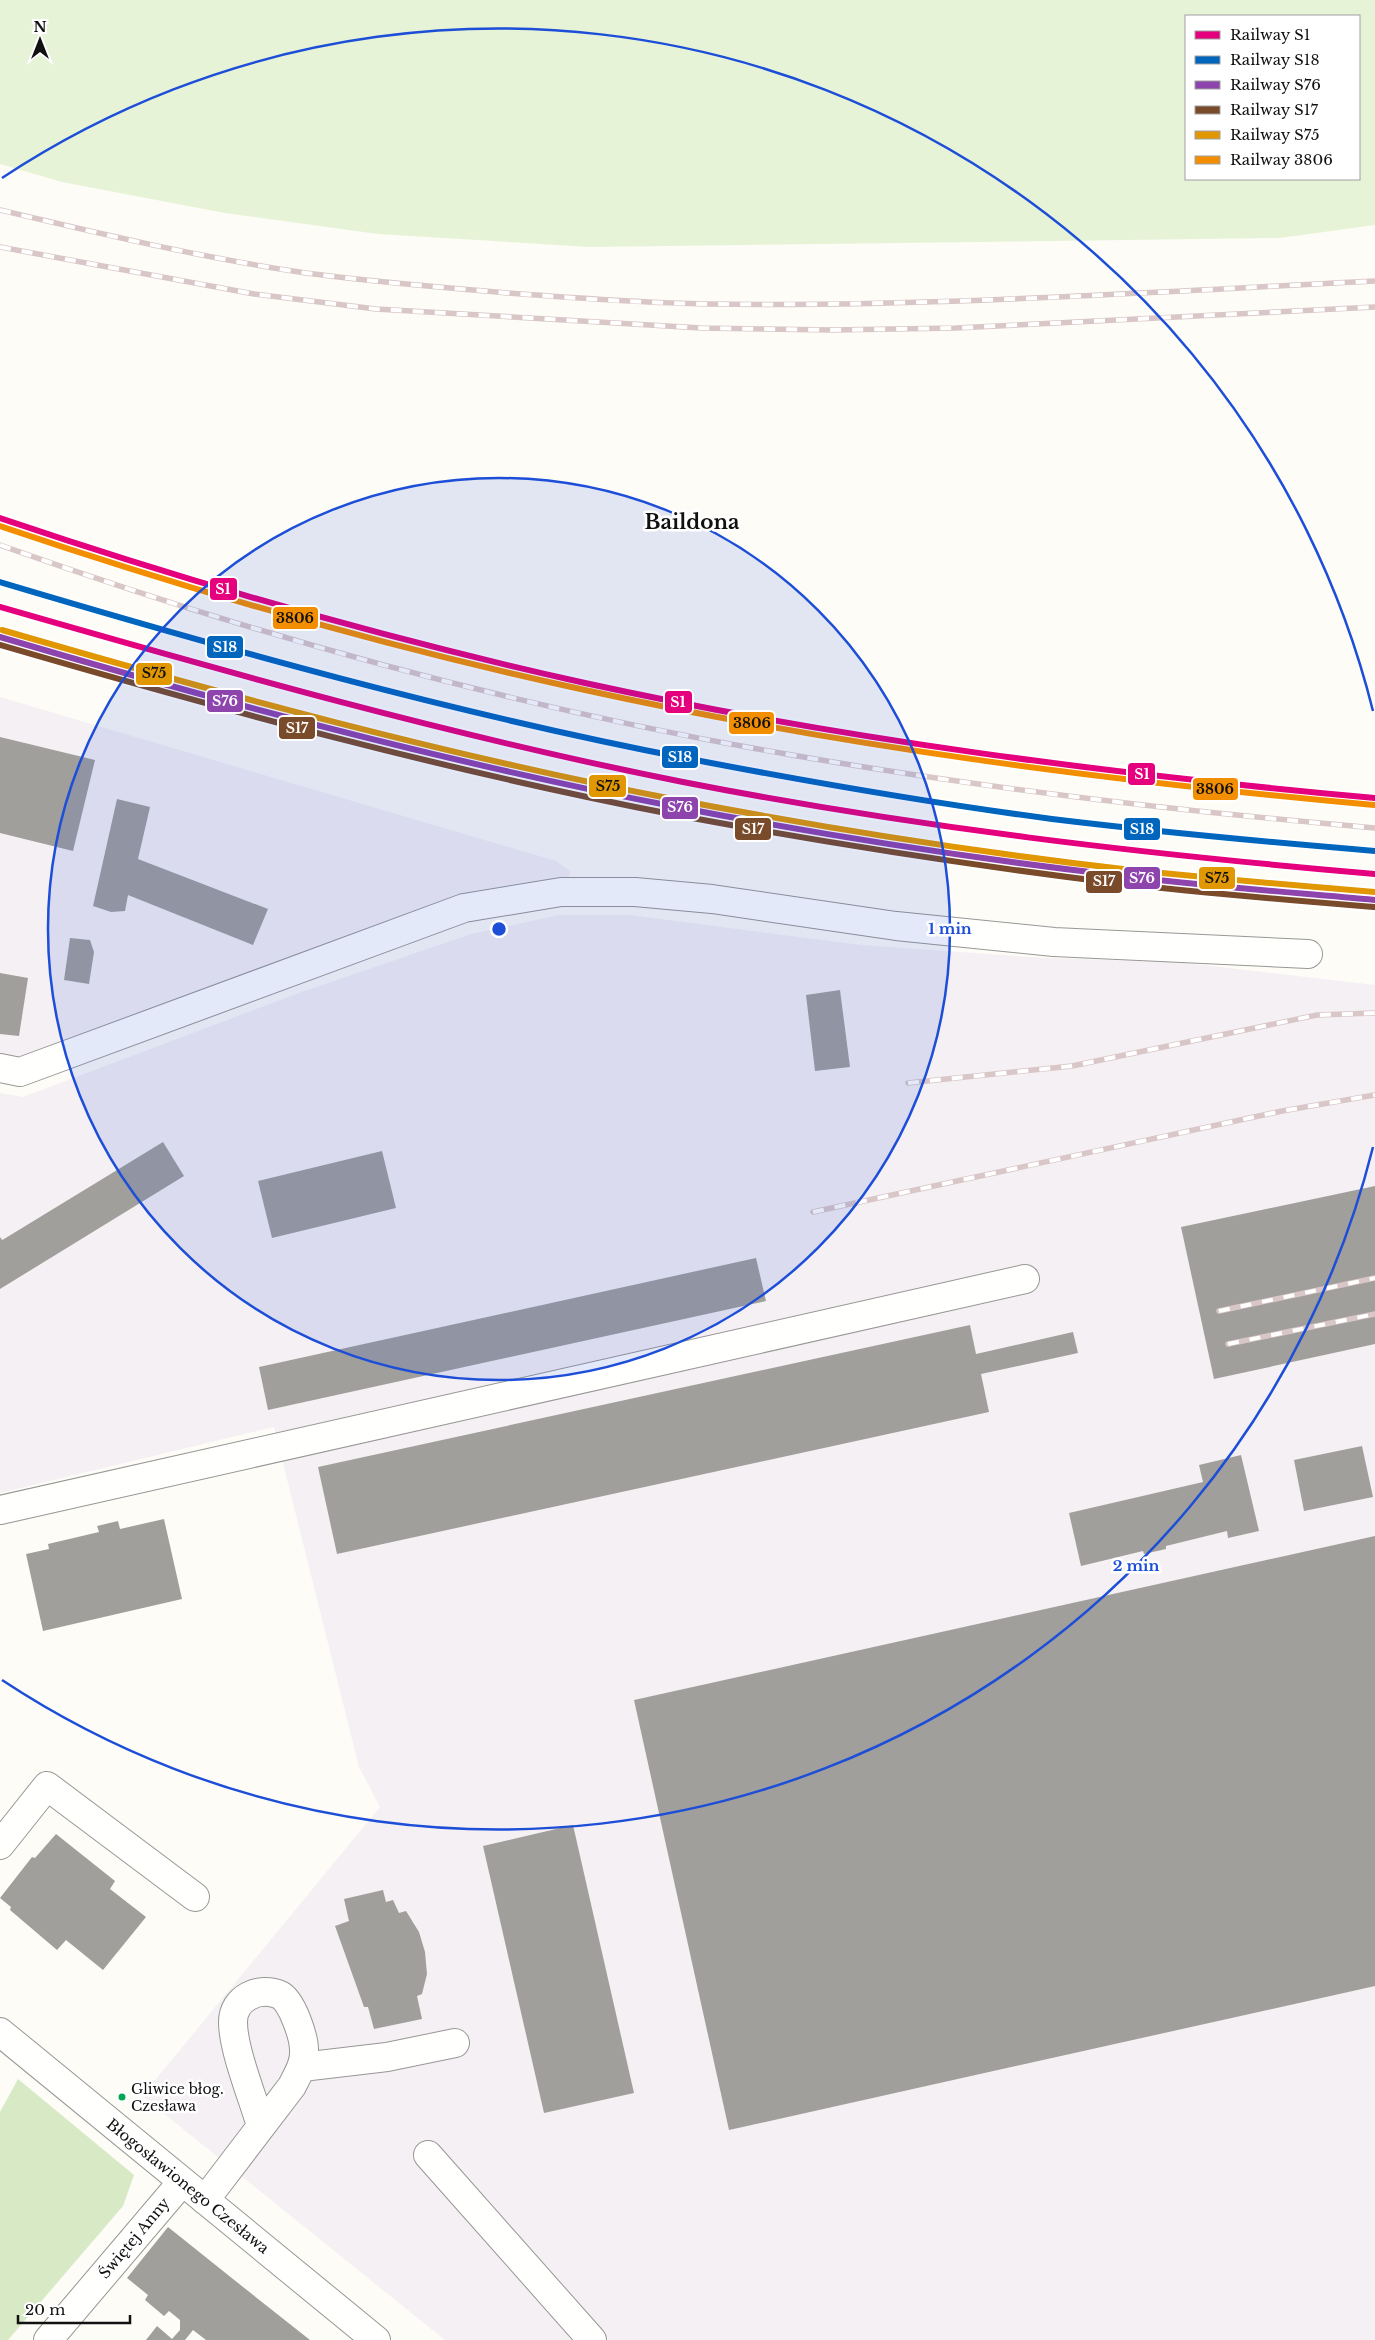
<svg xmlns="http://www.w3.org/2000/svg" width="1375" height="2340" font-family="'Libre Baskerville',serif">
	<style>
		.industrial { fill: #f5f0f3 }
		.green { fill: #e7f3d7; fill-rule: evenodd }
		.forest { fill: #d8eac5 }
		.building { fill: #a19f9c }
		.lines { fill: none; stroke-linecap: round; stroke-linejoin: round }
		.minor-casing { stroke: #979795; stroke-width: 30 }
		.minor { stroke: #fffffe; stroke-width: 28 }
		.rail-casing { stroke: #d9c6c7; stroke-width: 5.5 }
		.rail { stroke: #fff; stroke-width: 4; stroke-dasharray: 11; stroke-linecap: butt }
		.rail-1-casing { stroke: #fff; stroke-width: 10 }
		.rail-2-casing { stroke: #fff; stroke-width: 10 }
		.rail-3-casing { stroke: #fff; stroke-width: 10 }
		.rail-4-casing { stroke: #fff; stroke-width: 10 }
		.rail-5-casing { stroke: #fff; stroke-width: 10 }
		.rail-6-casing { stroke: #fff; stroke-width: 10 }
		.rail-1 { stroke: #e5007d; stroke-width: 6 }
		.rail-2 { stroke: #0065bd; stroke-width: 6 }
		.rail-3 { stroke: #8e44ad; stroke-width: 6 }
		.rail-4 { stroke: #7a4b2a; stroke-width: 6 }
		.rail-5 { stroke: #e09702; stroke-width: 6 }
		.rail-6 { stroke: #f38e01; stroke-width: 6 }
		.ring { fill: none; stroke: #1d4ed8; stroke-width: 2.5 }
		.bus-dot { fill: #00a651; stroke: #fff; stroke-width: 2 }
		.labels { text-anchor: middle; dominant-baseline: central; stroke-width: 5; stroke-linejoin: round; paint-order: stroke }
		.bus-label { font-size: 14px; fill: #111; stroke: #fff; text-anchor: start }
		.street-label { font-size: 15px; fill: #111; stroke: #fff }
		.district-label { font-size: 20px; font-weight: bold; fill: #111; stroke: #fff }
		.centre { fill: #1d4ed8; stroke: #fff; stroke-width: 2.5 }
		.ring-label { font-size: 15px; text-anchor: middle; font-weight: bold; fill: #1d4ed8; stroke: #fff; stroke-width: 5; stroke-linejoin: round; paint-order: stroke }
		.line-badge { stroke: #fff; stroke-width: 2 }
		.badge-label { font-size: 14px; text-anchor: middle; font-weight: bold; fill: #fff }
		.pale-badge-label { font-size: 14px; text-anchor: middle; font-weight: bold; fill: #111 }
	</style>
	<rect width="100%" height="100%" fill="#fdfcf7"/>
	<g class="industrial">
		<polygon points="0,697 556,861 571,872 561,892 464,908 0,1068"/>
		<polygon points="559,915 630,915 861,945 1046,958 1177,962 1375,985 1375,2340 445,2340 142,2096 380,1807 359,1767 274,1427 0,1493 0,1093 23,1097 296,994 471,934"/>
	</g>
	<path class="green" d="M0,0H1375V225L1280,238L590,247L378,234L225,213L62,182L0,164ZM1186,16H1359V179H1186Z"/>
	<polygon class="forest" points="18,2079 134,2175 123,2206 8,2340 0,2340 0,2112"/>
	<g class="building">
		<polygon points="0,737 95,760 73,851 0,833"/>
		<polygon points="117,799 150,807 138,859 268,909 253,945 128,895 125,911 111,912 93,906"/>
		<polygon points="70,938 90,940 94,952 89,984 64,980"/>
		<polygon points="0,973 28,978 19,1036 0,1034"/>
		<polygon points="840,990 850,1067 815,1071 806,995"/>
		<polygon points="163,1142 184,1176 0,1289 0,1237 2,1240 4,1239"/>
		<polygon points="382,1151 396,1208 272,1238 258,1181"/>
		<polygon points="1375,1186 1375,1344 1214,1379 1181,1227"/>
		<polygon points="756,1258 766,1301 268,1410 259,1367"/>
		<polygon points="970,1325 976,1354 1073,1332 1078,1353 981,1374 989,1412 337,1554 318,1467"/>
		<polygon points="1362,1446 1373,1497 1304,1511 1294,1460"/>
		<polygon points="1241,1455 1259,1531 1228,1538 1227,1531 1166,1546 1166,1549 1144,1554 1143,1551 1081,1566 1069,1513 1203,1482 1199,1465"/>
		<polygon points="164,1519 182,1599 43,1631 26,1554 49,1549 48,1544 99,1532 97,1526 118,1521 120,1529"/>
		<polygon points="1375,1536 1375,1986 729,2130 634,1700"/>
		<polygon points="573,1825 634,2093 544,2113 483,1846"/>
		<polygon points="56,1834 115,1881 110,1889 146,1917 103,1970 66,1940 57,1950 10,1910 11,1907 0,1898 32,1857 35,1858"/>
		<polygon points="383,1890 386,1902 393,1900 399,1913 406,1911 419,1932 425,1952 427,1974 422,1994 417,1996 422,2019 374,2029 368,2007 364,2007 335,1926 349,1921 344,1899"/>
		<polygon points="168,2227 233,2279 310,2340 206,2340 193,2330 185,2340 146,2340 157,2326 172,2339 180,2330 180,2320 169,2311 164,2316 145,2300 148,2295 127,2278"/>
	</g>
	<g class="lines">
		<defs>
			<g id="minor">
				<polyline points="0,1068 20,1072 464,908 561,892 635,892 712,899 896,926 1054,942 1308,954"/>
				<polyline points="0,1510 1025,1279"/>
				<polyline points="0,1845 47,1786 195,1897"/>
				<polyline points="0,2032 376,2340"/>
				<polyline points="302,2067 387,2057 455,2043"/>
				<polyline points="428,2155 592,2340"/>
				<path d="M205,2200L292,2086C298,2074 305,2063 304,2050C304,2037 292,2001 280,1995C259,1986 233,1998 233,2022C233,2050 253,2098 261,2126"/>
				<polyline points="48,2340 182,2182"/>
			</g>
		</defs>
		<use href="#minor" class="minor-casing"/>
		<use href="#minor" class="minor"/>
		<defs>
			<g id="rail">
				<path d="M0,210C101,234 203,258 306,273C373,282 440,287 507,293C574,298 641,303 708,304C931,307 1153,292 1375,281"/>
				<polyline points="0,247 254,294 376,309 701,328 832,330 956,328 1375,307"/>
				<path d="M0,545C256,636 518,708 786,754C981,788 1177,811 1375,828"/>
				<polyline points="908,1083 1072,1066 1317,1015 1375,1013"/>
				<polyline points="813,1212 1282,1111 1375,1095"/>
				<polyline points="1219,1311 1375,1278"/>
				<polyline points="1228,1344 1375,1314"/>
			</g>
		</defs>
		<use href="#rail" class="rail-casing"/>
		<use href="#rail" class="rail"/>
		<defs>
			<g id="rail-1">
				<path d="M0,518C192,583 387,639 585,683C845,740 1110,774 1375,798"/>
				<path d="M0,607C226,672 452,736 683,782C912,827 1143,854 1375,874"/>
			</g>
			<path id="rail-2" d="M0,582C228,650 457,714 690,759C810,782 931,803 1052,819C1159,832 1267,842 1375,851"/>
			<path id="rail-3" d="M0,637C223,703 448,763 677,807C822,835 968,858 1115,875C1202,886 1288,892 1375,900"/>
			<path id="rail-4" d="M0,645C223,710 448,771 676,815C821,842 968,865 1115,883C1201,893 1288,900 1374,907"/>
			<path id="rail-5" d="M2,630C225,695 449,756 678,800C825,828 974,852 1123,869C1207,878 1291,885 1375,892"/>
			<path id="rail-6" d="M0,526C192,591 386,647 585,690C845,747 1109,781 1374,805"/>
		</defs>
		<use href="#rail-1" class="rail-1-casing"/>
		<use href="#rail-2" class="rail-2-casing"/>
		<use href="#rail-3" class="rail-3-casing"/>
		<use href="#rail-4" class="rail-4-casing"/>
		<use href="#rail-5" class="rail-5-casing"/>
		<use href="#rail-6" class="rail-6-casing"/>
		<use href="#rail-1" class="rail-1"/>
		<use href="#rail-2" class="rail-2"/>
		<use href="#rail-3" class="rail-3"/>
		<use href="#rail-4" class="rail-4"/>
		<use href="#rail-5" class="rail-5"/>
		<use href="#rail-6" class="rail-6"/>
	</g>
	<circle cx="499" cy="929" r="451" fill="#1d4ed8" fill-opacity=".12"/>
	<g class="ring">
		<circle cx="499" cy="929" r="451"/>
		<path d="M1373 1147A901 901 0 0 1 2 1680M2 178A901 901 0 0 1 1373 711"/>
	</g>
	<circle class="bus-dot" cx="122" cy="2097" r="4.5"/>
	<g class="labels">
		<g class="bus-label">
			<text x="131" y="2089">Gliwice błog.<tspan x="131" dy="17">Czesława</tspan></text>
		</g>
		<g class="street-label">
			<text transform="translate(188 2186) rotate(39)">Błogosławionego Czesława</text>
			<text transform="translate(134 2238) rotate(-50)">Świętej Anny</text>
		</g>
		<g class="district-label">
			<text x="692" y="522">Baildona</text>
		</g>
	</g>
	<circle cx="499" cy="929" r="8" class="centre"/>
	<g class="ring-label">
		<text x="950" y="934">1 min</text>
		<text x="1136" y="1571">2 min</text>
	</g>
	<g class="line-badge">
		<rect x="209" y="577" width="29" height="24" rx="5" fill="#e5007d"/>
		<rect x="272" y="606" width="47" height="24" rx="5" fill="#f38e01"/>
		<rect x="206" y="635" width="38" height="24" rx="5" fill="#0065bd"/>
		<rect x="135" y="662" width="38" height="24" rx="5" fill="#e09702"/>
		<rect x="206" y="689" width="38" height="24" rx="5" fill="#8e44ad"/>
		<rect x="664" y="690" width="29" height="24" rx="5" fill="#e5007d"/>
		<rect x="728" y="711" width="47" height="24" rx="5" fill="#f38e01"/>
		<rect x="278" y="716" width="38" height="24" rx="5" fill="#7a4b2a"/>
		<rect x="661" y="745" width="38" height="24" rx="5" fill="#0065bd"/>
		<rect x="1127" y="762" width="29" height="24" rx="5" fill="#e5007d"/>
		<rect x="588" y="774" width="39" height="24" rx="5" fill="#e09702"/>
		<rect x="1192" y="777" width="47" height="24" rx="5" fill="#f38e01"/>
		<rect x="661" y="796" width="38" height="24" rx="5" fill="#8e44ad"/>
		<rect x="734" y="817" width="38" height="24" rx="5" fill="#7a4b2a"/>
		<rect x="1123" y="817" width="38" height="24" rx="5" fill="#0065bd"/>
		<rect x="1123" y="866" width="38" height="24" rx="5" fill="#8e44ad"/>
		<rect x="1198" y="866" width="38" height="24" rx="5" fill="#e09702"/>
		<rect x="1085" y="870" width="38" height="24" rx="5" fill="#7a4b2a"/>
	</g>
	<g class="badge-label">
		<text x="223" y="594">S1</text>
		<text x="225" y="652">S18</text>
		<text x="225" y="706">S76</text>
		<text x="678" y="707">S1</text>
		<text x="297" y="733">S17</text>
		<text x="680" y="762">S18</text>
		<text x="1142" y="779">S1</text>
		<text x="680" y="812">S76</text>
		<text x="753" y="834">S17</text>
		<text x="1142" y="834">S18</text>
		<text x="1142" y="883">S76</text>
		<text x="1104" y="886">S17</text>
	</g>
	<g class="pale-badge-label">
		<text x="295" y="623">3806</text>
		<text x="154" y="678">S75</text>
		<text x="752" y="728">3806</text>
		<text x="608" y="791">S75</text>
		<text x="1215" y="794">3806</text>
		<text x="1217" y="883">S75</text>
	</g>
	<rect x="1185" y="15" width="175" height="165" fill="#ffffff" stroke="#a0a0a0"/>
	<rect x="1195" y="31" width="25" height="8" fill="#e5007d" stroke="#a0a0a0"/>
	<text x="1230" y="40" font-size="15" fill="#111111">Railway S1</text>
	<rect x="1195" y="56" width="25" height="8" fill="#0065bd" stroke="#a0a0a0"/>
	<text x="1230" y="65" font-size="15" fill="#111111">Railway S18</text>
	<rect x="1195" y="81" width="25" height="8" fill="#8e44ad" stroke="#a0a0a0"/>
	<text x="1230" y="90" font-size="15" fill="#111111">Railway S76</text>
	<rect x="1195" y="106" width="25" height="8" fill="#7a4b2a" stroke="#a0a0a0"/>
	<text x="1230" y="115" font-size="15" fill="#111111">Railway S17</text>
	<rect x="1195" y="131" width="25" height="8" fill="#e09702" stroke="#a0a0a0"/>
	<text x="1230" y="140" font-size="15" fill="#111111">Railway S75</text>
	<rect x="1195" y="156" width="25" height="8" fill="#f38e01" stroke="#a0a0a0"/>
	<text x="1230" y="165" font-size="15" fill="#111111">Railway 3806</text>
	<g transform="translate(40 40)" stroke="#ffffff" stroke-width="4" paint-order="stroke">
	<path d="M0-4L9 19L0 12L-9 19Z" fill="#111111"/>
	<text y="-8" font-size="14" font-weight="bold" text-anchor="middle" fill="#111111">N</text>
	</g>
	<path d="M18 2315v8h112v-8" fill="none" stroke="#111111" stroke-width="2.5"/>
	<text x="25" y="2315" font-size="15" fill="#111111" stroke="#ffffff" stroke-width="4" paint-order="stroke">20 m</text>
</svg>
